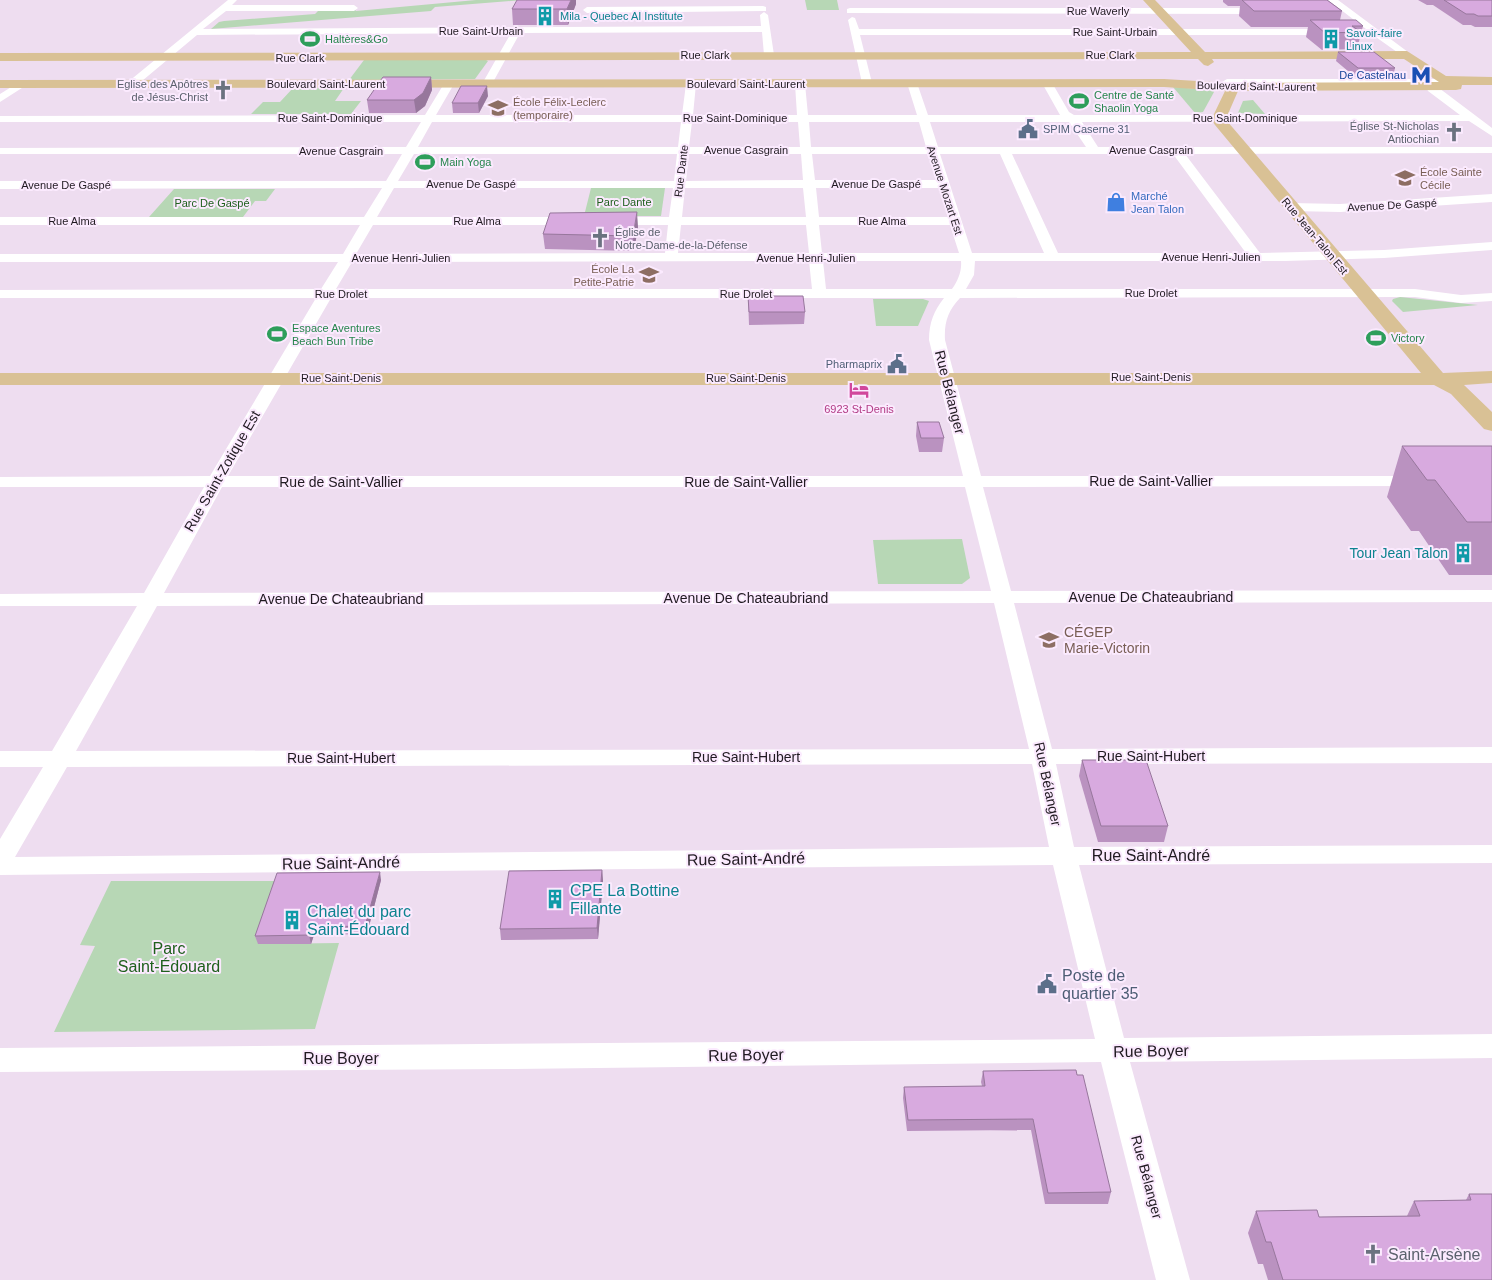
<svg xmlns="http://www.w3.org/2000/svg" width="1492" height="1280" font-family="Arial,sans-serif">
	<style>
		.green { fill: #b7d7b5 }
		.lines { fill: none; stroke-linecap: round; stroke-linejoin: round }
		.minor { fill: #fff; fill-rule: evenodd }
		.major { fill: #d9c195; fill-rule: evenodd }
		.wall { fill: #ba92c0 }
		.shaded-wall { fill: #97779c }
		.building { fill: #d8aadf; stroke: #97779c }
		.labels { text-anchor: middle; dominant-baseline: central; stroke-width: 4; stroke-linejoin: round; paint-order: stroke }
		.far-street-label { font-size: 11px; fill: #201a21; stroke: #fbeafe }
		.far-culture-label { font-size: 11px; fill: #0d838f; stroke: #fbeafe; text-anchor: start }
		.far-leisure-label { font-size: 11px; fill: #27864d; stroke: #fbeafe; text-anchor: start }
		.far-transit-label { font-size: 11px; fill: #164399; stroke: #fbeafe; text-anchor: end }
		.far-worship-label { font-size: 11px; fill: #5b616d; stroke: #fbeafe; text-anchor: end }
		.far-education-label { font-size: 11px; fill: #785e54; stroke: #fbeafe; text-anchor: start }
		.far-service-label { font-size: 11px; fill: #4e5e75; stroke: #fbeafe; text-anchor: start }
		.far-shop-label { font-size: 11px; fill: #366cbe; stroke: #fbeafe; text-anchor: start }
		.far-park-label { font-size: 11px; fill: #1f601d; stroke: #fbeafe }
		.far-hotel-label { font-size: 11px; fill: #b23c85; stroke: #fbeafe }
		.street-label { font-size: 14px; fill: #201a21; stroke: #fbeafe }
		.culture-label { font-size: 14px; fill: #0d838f; stroke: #fbeafe; text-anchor: end }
		.education-label { font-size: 14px; fill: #785e54; stroke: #fbeafe; text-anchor: start }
		.near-street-label { font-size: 16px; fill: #201a21; stroke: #fbeafe }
		.near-culture-label { font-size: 16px; fill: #0d838f; stroke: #fbeafe; text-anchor: start }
		.near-park-label { font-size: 16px; fill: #1f601d; stroke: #fbeafe }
		.near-service-label { font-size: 16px; fill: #4e5e75; stroke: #fbeafe; text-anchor: start }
		.near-worship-label { font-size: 16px; fill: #5b616d; stroke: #fbeafe; text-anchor: start }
	</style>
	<rect width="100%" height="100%" fill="#eeddf0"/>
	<g class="green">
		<polygon points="476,0 524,0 435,7 431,11 211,29 219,22 224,21 315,14 318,11 354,9 356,11"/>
		<polygon points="805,0 837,0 839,10 807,10"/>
		<polygon points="364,60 486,60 488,61 475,79 349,80"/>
		<polygon points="1173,87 1212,90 1214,92 1203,112 1195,113"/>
		<polygon points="293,88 344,88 335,101 361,101 351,114 251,114 263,102 280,102"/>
		<polygon points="1253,100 1265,114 1238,113 1243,101"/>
		<polygon points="591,188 665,188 661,216 584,216"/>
		<polygon points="174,189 275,189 266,201 255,201 243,217 149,217"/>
		<polygon points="1400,297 1478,305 1403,312 1392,301 1393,299"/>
		<polygon points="873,299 923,299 929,301 918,326 876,326"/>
		<polygon points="962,539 970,578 962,584 878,584 873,540"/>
		<polygon points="111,881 279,881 258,944 339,943 315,1029 54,1032 95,946 80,945"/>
	</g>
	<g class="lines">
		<g class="minor">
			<polygon points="228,0 237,0 232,5 354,5 358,8 354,11 226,11 203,29 761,26 760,15 764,12 768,15 774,55 769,58 764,55 762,32 520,33 492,84 487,87 482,84 511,33 197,35 136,86 128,86 128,82"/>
			<polygon points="1328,0 1338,0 1412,55 1410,57 1404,57 1373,35 860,35 872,83 867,86 862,83 848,20 852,17 855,18 859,29 1366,29"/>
			<polygon points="763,6 766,7 766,11 587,13 583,10 587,7"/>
			<polygon points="850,8 1267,8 1271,11 1267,14 847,13 847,9"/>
			<path d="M1426,76L1431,79H1492V85H1435L1492,128V136L1469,121L1082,122L1098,147H1492V153L1185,154L1260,253L1384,250L1492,242V250L1384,258L1285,261H975L974,275L966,289H1415L1461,295L1492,293V301L1461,303L1415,297L960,298C948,311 944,322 945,340L981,476H1420L1426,477L1429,481L1426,485L1420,486L983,487L1011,591L1492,590V602L1014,603L1052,749L1492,747V763L1056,764L1074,847L1492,845V863L1079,865L1124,1038L1492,1034V1058L1130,1062L1190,1280H1156L1101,1062L514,1069L0,1072V1048L1095,1039L1053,865L0,875V839L43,767H0V751H52L137,606H0V594L144,593L204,487H0V477L210,476L316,298H0V290L321,289L338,262H0V254H343L360,225H0V217H364L382,188L0,189V181H386L402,154H0V148L406,147L421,122H0V116L425,115L445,82L449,81L454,84L436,115H682L686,84L691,81L696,84L693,115H797L795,84L800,81L805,84L808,115H917L907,83L912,80L917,83L928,115H1060L1042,83L1047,80L1051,81L1069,112L1074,115H1460L1428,91L1425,85H1227L1222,82L1227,79H1421ZM432,122H681L678,147H418ZM692,122H798L800,147H689ZM809,122H919L926,147H811ZM930,122H1069L1086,147H938ZM414,154H677L674,181H398ZM689,154H801L803,180L686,181ZM812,154H929L937,180H815ZM940,154H1000L1044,253H972ZM1012,154H1173L1246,253H1058ZM394,188H673L669,217H609L603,221L609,225H668L665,253L356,254L373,225H576L582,221L576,217H377ZM685,188H803L806,217H682ZM816,188H939L948,217H819ZM681,225H806L809,253H678ZM819,225H950L959,253H822ZM809,261L812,289H336L352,262ZM823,261H961C962,271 958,281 952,289H826ZM331,298H944C934,311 929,322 929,340L963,476H228ZM222,487H965L991,591L164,593ZM994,603L1029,749L76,751L157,606ZM1032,764L1049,847L15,857L67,767Z"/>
			<polygon points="21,81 25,82 25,86 0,102 0,94"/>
			<polygon points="1492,194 1492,202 1340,212 1291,211 1285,207 1291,203 1340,204"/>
		</g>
		<polygon class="major" points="1143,0 1155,0 1205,52 1407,51 1446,76 1492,77 1492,85 1462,85 1461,89 1456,90 1238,91 1228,114 1227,121 1443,373 1492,371 1492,383 1464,385 1492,412 1492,431 1484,429 1451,394 1434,385 0,385 0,373 1421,373 1215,125 1213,122 1214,114 1225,91 1164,87 0,88 0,80 1164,79 1231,83 1439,82 1404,59 1212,59 1214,62 1208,66 1204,65 1198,59 0,61 0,53 1191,52"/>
	</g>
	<g class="wall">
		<polygon points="1223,0 1327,0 1342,11 1340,20 1363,26 1357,49 1322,50 1306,37 1308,27 1251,27 1239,16 1240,6 1228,6 1223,2"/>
		<polygon points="1418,0 1492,0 1492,27 1475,27 1471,25 1463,25 1433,5 1427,5"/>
		<polygon points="576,4 568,25 513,25 512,9"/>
		<polygon points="1338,52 1395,68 1393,77 1355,77 1336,61"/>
		<polygon points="431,77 432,90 425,106 416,113 369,113 367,100"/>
		<polygon points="488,96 479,113 453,113 452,103"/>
		<polygon points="638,227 634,251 545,249 543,234"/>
		<polygon points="748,296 805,312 804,324 749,325"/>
		<polygon points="917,422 944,438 942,452 919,452 916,436"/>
		<polygon points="1402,446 1492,446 1492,575 1449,575 1419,531 1411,531 1387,497"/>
		<polygon points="1082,760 1168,826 1164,842 1098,842 1079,776"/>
		<polygon points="602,870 603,881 598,939 501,940 500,929"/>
		<polygon points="381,880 367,934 314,935 311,944 258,944 255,936"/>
		<polygon points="983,1071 1111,1192 1108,1204 1045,1204 1031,1130 907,1131 903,1098 904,1087 982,1086 981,1082"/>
		<polygon points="1469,1194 1492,1194 1492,1280 1268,1280 1263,1264 1258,1264 1248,1233 1256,1211 1319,1217 1407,1216 1414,1201 1466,1200"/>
	</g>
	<g class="shaded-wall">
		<polygon points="571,0 576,0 576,4 568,25 567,9"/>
		<polygon points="431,77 432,90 425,106 416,113 414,100"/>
		<polygon points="487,86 488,96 479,113 478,103"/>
		<polygon points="637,212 638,227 634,251 633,236"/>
		<polygon points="602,870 603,881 598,939 597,928"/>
		<polygon points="380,872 381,880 367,934 365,926"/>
		<polygon points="311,927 314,935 311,944 309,935"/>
	</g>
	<g class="building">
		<polygon points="517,0 571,0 567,9 512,9"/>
		<polygon points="1242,0 1327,0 1342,11 1254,11"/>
		<polygon points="1444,0 1492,0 1492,16 1478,16 1474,14 1466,14"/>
		<polygon points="1310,20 1356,20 1363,26 1352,26 1361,32 1325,33"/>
		<polygon points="1338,52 1374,52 1395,68 1358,68"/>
		<polygon points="383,77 431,77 423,93 414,100 367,100"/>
		<polygon points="461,86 487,86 478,103 452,103"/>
		<polygon points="637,212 633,236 543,234 550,213"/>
		<polygon points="748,296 803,296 805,312 749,312"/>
		<polygon points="917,422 939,422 944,438 921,438"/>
		<polygon points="1402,446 1492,446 1492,522 1467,522 1435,480 1427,480"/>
		<polygon points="1082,760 1146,760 1168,826 1101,826"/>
		<polygon points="602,870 597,928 500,929 509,871"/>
		<polygon points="380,872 365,926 311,927 309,935 255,936 277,873"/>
		<polygon points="1076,1070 1077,1075 1083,1075 1111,1192 1048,1193 1033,1119 908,1120 904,1087 985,1086 983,1071"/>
		<polygon points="1469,1194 1492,1194 1492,1280 1283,1280 1271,1242 1266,1242 1256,1211 1317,1210 1319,1217 1420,1216 1414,1201 1471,1200"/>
	</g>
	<defs>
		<symbol id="building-bare" viewBox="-9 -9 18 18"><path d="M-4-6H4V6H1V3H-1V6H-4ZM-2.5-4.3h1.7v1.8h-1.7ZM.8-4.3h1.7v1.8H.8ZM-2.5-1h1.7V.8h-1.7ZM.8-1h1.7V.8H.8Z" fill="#0f9aa8" stroke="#fbeafe" stroke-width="2.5" paint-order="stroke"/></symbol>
		<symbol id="stadium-bare" viewBox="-9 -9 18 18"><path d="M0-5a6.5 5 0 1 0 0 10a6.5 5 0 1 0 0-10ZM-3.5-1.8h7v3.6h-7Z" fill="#2e9e5b" stroke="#fbeafe" stroke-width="2.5" paint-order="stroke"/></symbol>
		<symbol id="metro-bare" viewBox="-9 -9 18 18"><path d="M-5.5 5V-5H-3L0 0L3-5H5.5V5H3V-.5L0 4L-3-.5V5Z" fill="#1a4fb4" stroke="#fbeafe" stroke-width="2.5" paint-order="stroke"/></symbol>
		<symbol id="church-bare" viewBox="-9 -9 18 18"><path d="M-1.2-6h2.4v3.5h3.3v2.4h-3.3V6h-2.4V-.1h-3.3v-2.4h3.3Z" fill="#6b7280" stroke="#fbeafe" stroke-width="2.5" paint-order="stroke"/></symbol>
		<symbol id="school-bare" viewBox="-9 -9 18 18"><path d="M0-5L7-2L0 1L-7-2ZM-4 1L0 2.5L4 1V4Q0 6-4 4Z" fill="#8d6e63" stroke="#fbeafe" stroke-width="2.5" paint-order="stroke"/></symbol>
		<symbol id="civic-bare" viewBox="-9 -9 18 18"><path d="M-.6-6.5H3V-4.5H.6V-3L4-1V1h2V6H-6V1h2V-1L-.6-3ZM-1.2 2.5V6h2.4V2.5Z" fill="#5c6f8a" stroke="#fbeafe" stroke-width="2.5" paint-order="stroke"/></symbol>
		<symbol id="shop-bare" viewBox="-9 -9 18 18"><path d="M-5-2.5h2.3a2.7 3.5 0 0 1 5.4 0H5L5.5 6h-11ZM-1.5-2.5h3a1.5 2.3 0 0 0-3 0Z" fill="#3f7fe0" stroke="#fbeafe" stroke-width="2.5" paint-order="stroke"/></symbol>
		<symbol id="hotel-bare" viewBox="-9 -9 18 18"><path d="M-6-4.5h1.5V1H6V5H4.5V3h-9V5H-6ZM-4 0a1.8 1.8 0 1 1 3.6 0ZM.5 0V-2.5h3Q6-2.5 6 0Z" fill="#d1479c" stroke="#fbeafe" stroke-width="2.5" paint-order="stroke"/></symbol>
	</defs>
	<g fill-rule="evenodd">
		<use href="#building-bare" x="531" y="2" width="28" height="28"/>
		<use href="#stadium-bare" x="296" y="25" width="28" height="28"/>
		<use href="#building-bare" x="1317" y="25" width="28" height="28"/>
		<use href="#metro-bare" x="1407" y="61" width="28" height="28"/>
		<use href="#church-bare" x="209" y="76" width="28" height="28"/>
		<use href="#stadium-bare" x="1065" y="87" width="28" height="28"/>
		<use href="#school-bare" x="484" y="94" width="28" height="28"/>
		<use href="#civic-bare" x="1014" y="115" width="28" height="28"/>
		<use href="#church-bare" x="1440" y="118" width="28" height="28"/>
		<use href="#stadium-bare" x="411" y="148" width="28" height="28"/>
		<use href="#school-bare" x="1391" y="164" width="28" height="28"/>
		<use href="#shop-bare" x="1102" y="188" width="28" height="28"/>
		<use href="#church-bare" x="586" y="224" width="28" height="28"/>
		<use href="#school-bare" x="635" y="261" width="28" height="28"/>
		<use href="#stadium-bare" x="263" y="320" width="28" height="28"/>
		<use href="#stadium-bare" x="1362" y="324" width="28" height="28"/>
		<use href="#civic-bare" x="883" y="350" width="28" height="28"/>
		<use href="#hotel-bare" x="845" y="376" width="28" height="28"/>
		<use href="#building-bare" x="1449" y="539" width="28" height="28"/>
		<use href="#school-bare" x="1035" y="626" width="28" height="28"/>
		<use href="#building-bare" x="541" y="885" width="28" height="28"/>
		<use href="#building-bare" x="278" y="906" width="28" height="28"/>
		<use href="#civic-bare" x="1033" y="970" width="28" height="28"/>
		<use href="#church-bare" x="1359" y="1240" width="28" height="28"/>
	</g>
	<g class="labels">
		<g class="far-street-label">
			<text x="1098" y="11">Rue Waverly</text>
			<text x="481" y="31">Rue Saint-Urbain</text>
			<text x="1115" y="32">Rue Saint-Urbain</text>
			<text x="705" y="55">Rue Clark</text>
			<text x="1110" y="55">Rue Clark</text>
			<text x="300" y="58">Rue Clark</text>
			<text x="326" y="84">Boulevard Saint-Laurent</text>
			<text x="746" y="84">Boulevard Saint-Laurent</text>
			<text transform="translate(1256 86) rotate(1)">Boulevard Saint-Laurent</text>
			<text x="330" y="118">Rue Saint-Dominique</text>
			<text x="735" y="118">Rue Saint-Dominique</text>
			<text x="1245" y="118">Rue Saint-Dominique</text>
			<text x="746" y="150">Avenue Casgrain</text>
			<text x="1151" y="150">Avenue Casgrain</text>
			<text x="341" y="151">Avenue Casgrain</text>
			<text transform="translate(681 171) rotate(-83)">Rue Dante</text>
			<text x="471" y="184">Avenue De Gaspé</text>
			<text x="876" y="184">Avenue De Gaspé</text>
			<text x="66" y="185">Avenue De Gaspé</text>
			<text transform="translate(945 190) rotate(72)">Avenue Mozart Est</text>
			<text transform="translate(1392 205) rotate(-3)">Avenue De Gaspé</text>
			<text x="72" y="221">Rue Alma</text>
			<text x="477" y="221">Rue Alma</text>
			<text x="882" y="221">Rue Alma</text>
			<text transform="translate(1315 236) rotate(50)">Rue Jean-Talon Est</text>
			<text x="1211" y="257">Avenue Henri-Julien</text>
			<text x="401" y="258">Avenue Henri-Julien</text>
			<text x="806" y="258">Avenue Henri-Julien</text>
			<text x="1151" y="293">Rue Drolet</text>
			<text x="341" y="294">Rue Drolet</text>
			<text x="746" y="294">Rue Drolet</text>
			<text x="1151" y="377">Rue Saint-Denis</text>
			<text x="341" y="378">Rue Saint-Denis</text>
			<text x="746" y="378">Rue Saint-Denis</text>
		</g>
		<g class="far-culture-label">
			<text x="560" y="16">Mila - Quebec AI Institute</text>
			<text x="1346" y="33">Savoir-faire<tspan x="1346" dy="13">Linux</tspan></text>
		</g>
		<g class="far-leisure-label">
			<text x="325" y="39">Haltères&amp;Go</text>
			<text x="1094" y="95">Centre de Santé<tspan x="1094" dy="13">Shaolin Yoga</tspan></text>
			<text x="440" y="162">Main Yoga</text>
			<text x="292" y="328">Espace Aventures<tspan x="292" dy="13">Beach Bun Tribe</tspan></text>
			<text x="1391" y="338">Victory</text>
		</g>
		<g class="far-transit-label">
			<text x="1406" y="75">De Castelnau</text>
		</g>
		<g class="far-worship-label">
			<text x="208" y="84">Eglise des Apôtres<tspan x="208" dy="13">de Jésus-Christ</tspan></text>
			<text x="1439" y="126">Église St-Nicholas<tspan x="1439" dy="13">Antiochian</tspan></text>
			<text x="615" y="232" text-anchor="start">Église de<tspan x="615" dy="13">Notre-Dame-de-la-Défense</tspan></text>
		</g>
		<g class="far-education-label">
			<text x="513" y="102">École Félix-Leclerc<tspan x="513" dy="13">(temporaire)</tspan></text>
			<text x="1420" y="172">École Sainte<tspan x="1420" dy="13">Cécile</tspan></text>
			<text x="634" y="269" text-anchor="end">École La<tspan x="634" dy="13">Petite-Patrie</tspan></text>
		</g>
		<g class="far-service-label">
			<text x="1043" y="129">SPIM Caserne 31</text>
			<text x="882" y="364" text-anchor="end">Pharmaprix</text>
		</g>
		<g class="far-shop-label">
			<text x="1131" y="196">Marché<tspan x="1131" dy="13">Jean Talon</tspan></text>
		</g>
		<g class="far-park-label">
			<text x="624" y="202">Parc Dante</text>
			<text x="212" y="203">Parc De Gaspé</text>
		</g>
		<g class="far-hotel-label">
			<text x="859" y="409">6923 St-Denis</text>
		</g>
		<g class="street-label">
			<text transform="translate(950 392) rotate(76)">Rue Bélanger</text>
			<text transform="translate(222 471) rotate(-60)">Rue Saint-Zotique Est</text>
			<text x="1151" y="481">Rue de Saint-Vallier</text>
			<text x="341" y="482">Rue de Saint-Vallier</text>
			<text x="746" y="482">Rue de Saint-Vallier</text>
			<text x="1151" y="597">Avenue De Chateaubriand</text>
			<text x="746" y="598">Avenue De Chateaubriand</text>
			<text x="341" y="599">Avenue De Chateaubriand</text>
			<text x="1151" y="756">Rue Saint-Hubert</text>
			<text x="746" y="757">Rue Saint-Hubert</text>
			<text x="341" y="758">Rue Saint-Hubert</text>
			<text transform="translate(1048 784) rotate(78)">Rue Bélanger</text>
			<text transform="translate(1147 1177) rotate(75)">Rue Bélanger</text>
		</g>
		<g class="culture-label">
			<text x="1448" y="553">Tour Jean Talon</text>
		</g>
		<g class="education-label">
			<text x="1064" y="632">CÉGEP<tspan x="1064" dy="16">Marie-Victorin</tspan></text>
		</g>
		<g class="near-street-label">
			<text x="1151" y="855">Rue Saint-André</text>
			<text transform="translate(746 859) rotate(-1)">Rue Saint-André</text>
			<text transform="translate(341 863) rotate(-1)">Rue Saint-André</text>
			<text transform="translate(1151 1051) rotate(-1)">Rue Boyer</text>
			<text transform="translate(746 1055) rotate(-1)">Rue Boyer</text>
			<text x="341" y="1058">Rue Boyer</text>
		</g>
		<g class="near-culture-label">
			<text x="570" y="890">CPE La Bottine<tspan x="570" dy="18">Fillante</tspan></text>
			<text x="307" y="911">Chalet du parc<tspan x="307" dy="18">Saint-Édouard</tspan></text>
		</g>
		<g class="near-park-label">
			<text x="169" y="948">Parc<tspan x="169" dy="18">Saint-Édouard</tspan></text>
		</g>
		<g class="near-service-label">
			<text x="1062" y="975">Poste de<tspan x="1062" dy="18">quartier 35</tspan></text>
		</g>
		<g class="near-worship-label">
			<text x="1388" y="1254">Saint-Arsène</text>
		</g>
	</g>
</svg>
